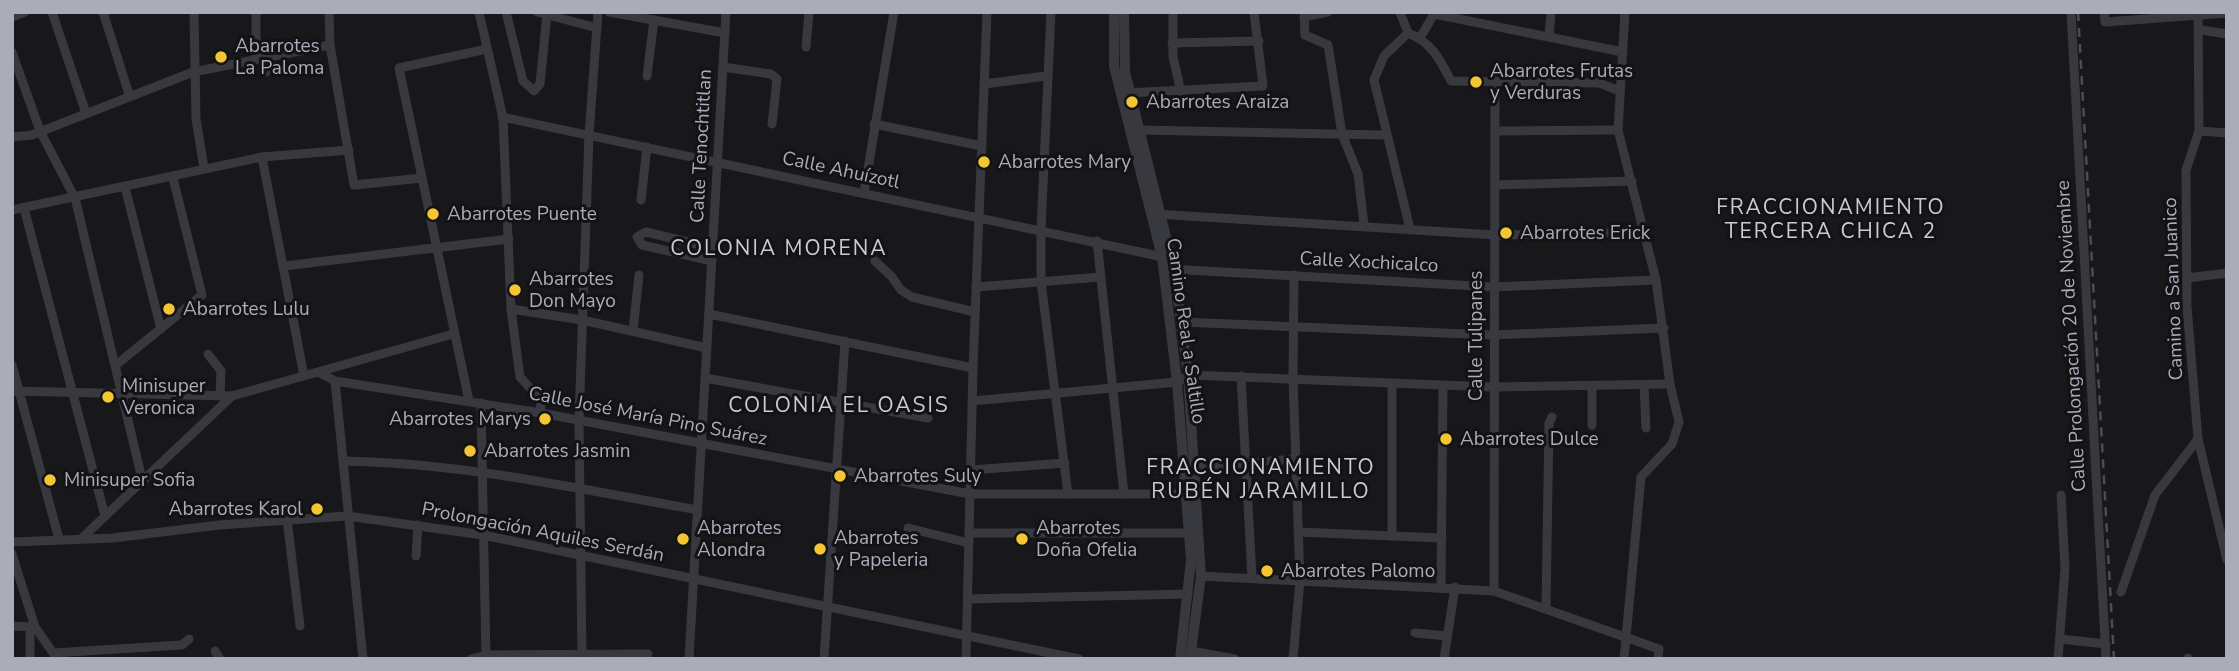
<svg xmlns="http://www.w3.org/2000/svg" width="2239" height="671" font-family="'Nunito Sans',sans-serif">
	<style>
		.lines { fill: none; stroke-linecap: round; stroke-linejoin: round }
		.minor { stroke: #38393f; stroke-width: 9 }
		.tertiary { stroke: #38393f; stroke-width: 10 }
		.rail { stroke: #4b4c54; stroke-width: 2.5; stroke-dasharray: 9 7; stroke-linecap: butt }
		.poi-dot { fill: #f5c634; stroke: #131215; stroke-width: 2.5 }
		.labels { text-anchor: middle; dominant-baseline: central; stroke-width: 6; stroke-linejoin: round; paint-order: stroke }
		.poi-label { font-size: 19px; fill: #a9adb9; stroke: #131215; text-anchor: start }
		.street-label { font-size: 19px; fill: #a9adb9; stroke: #131215 }
		.neighbourhood-label { font-size: 21px; letter-spacing: 2px; fill: #caccd5; stroke: #131215 }
	</style>
	<rect width="100%" height="100%" fill="#18171a"/>
	<g class="lines">
		<g class="minor">
			<polyline points="52,12 86,113"/>
			<polyline points="103,12 129,94"/>
			<polyline points="194,12 196,119 204,168"/>
			<polyline points="256,12 256,58"/>
			<polyline points="329,12 330,45 354,185 422,178"/>
			<polyline points="479,12 503,118 511,309 520,377 540,399 541,413"/>
			<polyline points="506,12 523,81 534,91 540,84 547,14"/>
			<polyline points="537,12 597,28"/>
			<polyline points="609,12 725,33"/>
			<polyline points="1051,12 1041,229 1041,282 1068,494"/>
			<polyline points="1173,12 1173,57 1181,92"/>
			<polyline points="1304,12 1305,35 1328,45 1342,134 1358,174 1364,225"/>
			<path d="M1400,12L1408,33C1431,42 1440,59 1451,81L1599,83L1620,91"/>
			<polyline points="2071,12 2106,659"/>
			<polyline points="2104,12 2105,22 2227,13"/>
			<polyline points="2198,12 2199,131 2186,170 2187,306 2198,439 2227,560"/>
			<polyline points="1434,14 1623,52"/>
			<polyline points="12,17 25,12"/>
			<polyline points="1304,17 1328,12"/>
			<polyline points="2201,30 2227,34"/>
			<polyline points="1408,33 1384,56 1374,80 1410,229"/>
			<polyline points="1549,37 1551,12"/>
			<polyline points="1420,38 1434,14"/>
			<polyline points="1172,43 1259,41"/>
			<polyline points="806,47 809,12"/>
			<polyline points="12,52 40,131 75,198 142,479"/>
			<polyline points="263,56 266,72"/>
			<polyline points="723,67 771,74 777,79 772,124"/>
			<polyline points="647,76 654,20"/>
			<polyline points="984,84 1046,76"/>
			<polyline points="1126,93 1263,86 1254,12"/>
			<polyline points="502,117 1168,258"/>
			<polyline points="874,124 982,146"/>
			<polyline points="1140,130 1385,135"/>
			<polyline points="1495,131 1618,130"/>
			<polyline points="2199,131 2227,133"/>
			<polyline points="12,137 32,135 193,72 330,45"/>
			<polyline points="262,157 304,376"/>
			<polyline points="1495,185 1632,181"/>
			<polyline points="125,187 161,329"/>
			<polyline points="864,193 894,12"/>
			<polyline points="641,200 647,147"/>
			<polyline points="24,208 105,516"/>
			<polyline points="12,210 262,157 349,150"/>
			<polyline points="1155,214 1496,235 1646,232"/>
			<polyline points="1097,241 1124,494"/>
			<polyline points="712,261 642,245 637,237 646,232 713,248"/>
			<polyline points="875,261 892,277 901,290 912,297 975,312"/>
			<polyline points="284,266 509,239"/>
			<polyline points="1169,269 1493,287 1656,280"/>
			<polyline points="2187,278 2227,273"/>
			<polyline points="976,287 1101,277"/>
			<polyline points="511,309 582,320 707,348"/>
			<polyline points="709,314 973,368"/>
			<polyline points="1181,322 1492,335 1664,328"/>
			<polyline points="633,331 639,275"/>
			<polyline points="208,354 221,371 220,396"/>
			<polyline points="12,365 59,539"/>
			<polyline points="116,365 202,295 173,178"/>
			<polyline points="320,373 335,381 541,413 970,494 1188,494"/>
			<polyline points="1241,376 1252,578"/>
			<polyline points="705,378 928,418"/>
			<polyline points="335,381 363,659"/>
			<polyline points="1644,386 1646,428"/>
			<polyline points="1592,387 1592,425"/>
			<polyline points="12,391 232,396 453,334"/>
			<polyline points="469,401 399,68 487,49"/>
			<polyline points="972,401 1177,382 1188,375 1493,387 1670,384"/>
			<polyline points="481,403 486,659"/>
			<path d="M343,461C465,463 578,489 698,510"/>
			<polyline points="1196,467 1296,459"/>
			<polyline points="971,470 1065,463"/>
			<polyline points="287,519 300,626"/>
			<polyline points="908,528 969,543"/>
			<polyline points="1298,532 1442,538"/>
			<polyline points="969,533 1195,533"/>
			<polyline points="1392,536 1392,383"/>
			<polyline points="82,538 232,396"/>
			<polyline points="12,542 113,538 219,525 347,516 483,535 1079,659"/>
			<polyline points="12,554 35,627 56,657"/>
			<polyline points="416,556 418,525"/>
			<polyline points="1201,576 1494,591 1659,649 1658,659"/>
			<polyline points="1441,586 1443,385"/>
			<polyline points="1494,591 1495,81"/>
			<polyline points="2121,592 2155,495 2198,439"/>
			<polyline points="968,599 1188,594"/>
			<polyline points="1546,608 1549,423 1552,417"/>
			<polyline points="12,626 34,627"/>
			<polyline points="1415,633 1447,636"/>
			<polyline points="2060,639 2106,644"/>
			<polyline points="215,651 220,659"/>
			<polyline points="1191,651 1235,659"/>
			<polyline points="54,653 182,645 189,639"/>
			<polyline points="2188,658 2188,659"/>
			<polyline points="30,659 30,627"/>
			<polyline points="471,659 486,655 648,654"/>
			<polyline points="582,659 579,420 589,135 598,12"/>
			<polyline points="689,659 726,12"/>
			<polyline points="824,659 845,341"/>
			<polyline points="966,659 973,368 987,12"/>
			<polyline points="1293,659 1300,580 1293,378 1294,275"/>
			<polyline points="1444,659 1455,587"/>
			<polyline points="1624,659 1641,477 1672,444 1679,422 1670,384 1656,280 1618,130 1625,12"/>
			<polyline points="2058,659 2065,568 2061,495"/>
		</g>
		<g class="tertiary">
			<polyline points="1114,12 1114,66 1162,257 1177,382 1191,560 1180,659"/>
			<polyline points="1124,12 1125,72 1174,269 1188,375 1201,576 1190,659"/>
		</g>
		<polyline class="rail" points="2078,12 2114,659"/>
	</g>
	<g class="poi-dot">
		<circle cx="221" cy="57" r="7"/>
		<circle cx="1476" cy="82" r="7"/>
		<circle cx="1132" cy="102" r="7"/>
		<circle cx="984" cy="162" r="7"/>
		<circle cx="433" cy="214" r="7"/>
		<circle cx="1506" cy="233" r="7"/>
		<circle cx="515" cy="290" r="7"/>
		<circle cx="169" cy="309" r="7"/>
		<circle cx="108" cy="397" r="7"/>
		<circle cx="545" cy="419" r="7"/>
		<circle cx="1446" cy="439" r="7"/>
		<circle cx="470" cy="451" r="7"/>
		<circle cx="840" cy="476" r="7"/>
		<circle cx="50" cy="480" r="7"/>
		<circle cx="317" cy="509" r="7"/>
		<circle cx="683" cy="539" r="7"/>
		<circle cx="1022" cy="539" r="7"/>
		<circle cx="820" cy="549" r="7"/>
		<circle cx="1267" cy="571" r="7"/>
	</g>
	<g class="labels">
		<g class="poi-label">
			<text x="235" y="46">Abarrotes<tspan x="235" dy="22">La Paloma</tspan></text>
			<text x="1490" y="71">Abarrotes Frutas<tspan x="1490" dy="22">y Verduras</tspan></text>
			<text x="1146" y="102">Abarrotes Araiza</text>
			<text x="998" y="162">Abarrotes Mary</text>
			<text x="447" y="214">Abarrotes Puente</text>
			<text x="1520" y="233">Abarrotes Erick</text>
			<text x="529" y="279">Abarrotes<tspan x="529" dy="22">Don Mayo</tspan></text>
			<text x="183" y="309">Abarrotes Lulu</text>
			<text x="122" y="386">Minisuper<tspan x="122" dy="22">Veronica</tspan></text>
			<text x="531" y="419" text-anchor="end">Abarrotes Marys</text>
			<text x="1460" y="439">Abarrotes Dulce</text>
			<text x="484" y="451">Abarrotes Jasmin</text>
			<text x="854" y="476">Abarrotes Suly</text>
			<text x="64" y="480">Minisuper Sofia</text>
			<text x="303" y="509" text-anchor="end">Abarrotes Karol</text>
			<text x="697" y="528">Abarrotes<tspan x="697" dy="22">Alondra</tspan></text>
			<text x="1036" y="528">Abarrotes<tspan x="1036" dy="22">Doña Ofelia</tspan></text>
			<text x="834" y="538">Abarrotes<tspan x="834" dy="22">y Papeleria</tspan></text>
			<text x="1281" y="571">Abarrotes Palomo</text>
		</g>
		<g class="street-label">
			<text transform="translate(701 146) rotate(-87)">Calle Tenochtitlan</text>
			<text transform="translate(841 170) rotate(12)">Calle Ahuízotl</text>
			<text transform="translate(1369 262) rotate(3)">Calle Xochicalco</text>
			<text transform="translate(2173 289) rotate(-92)">Camino a San Juanico</text>
			<text transform="translate(1186 331) rotate(82)">Camino Real a Saltillo</text>
			<text transform="translate(1476 336) rotate(-90)">Calle Tulipanes</text>
			<text transform="translate(2071 336) rotate(-93)">Calle Prolongación 20 de Noviembre</text>
			<text transform="translate(648 416) rotate(11)">Calle José María Pino Suárez</text>
			<text transform="translate(543 532) rotate(11)">Prolongación Aquiles Serdán</text>
		</g>
		<g class="neighbourhood-label">
			<text x="1831" y="207">FRACCIONAMIENTO<tspan x="1831" dy="24">TERCERA CHICA 2</tspan></text>
			<text x="779" y="248">COLONIA MORENA</text>
			<text x="839" y="405">COLONIA EL OASIS</text>
			<text x="1261" y="467">FRACCIONAMIENTO<tspan x="1261" dy="24">RUBÉN JARAMILLO</tspan></text>
		</g>
	</g>
	<rect width="2239" height="671" fill="none" stroke="#a9adb9" stroke-width="28"/>
</svg>
